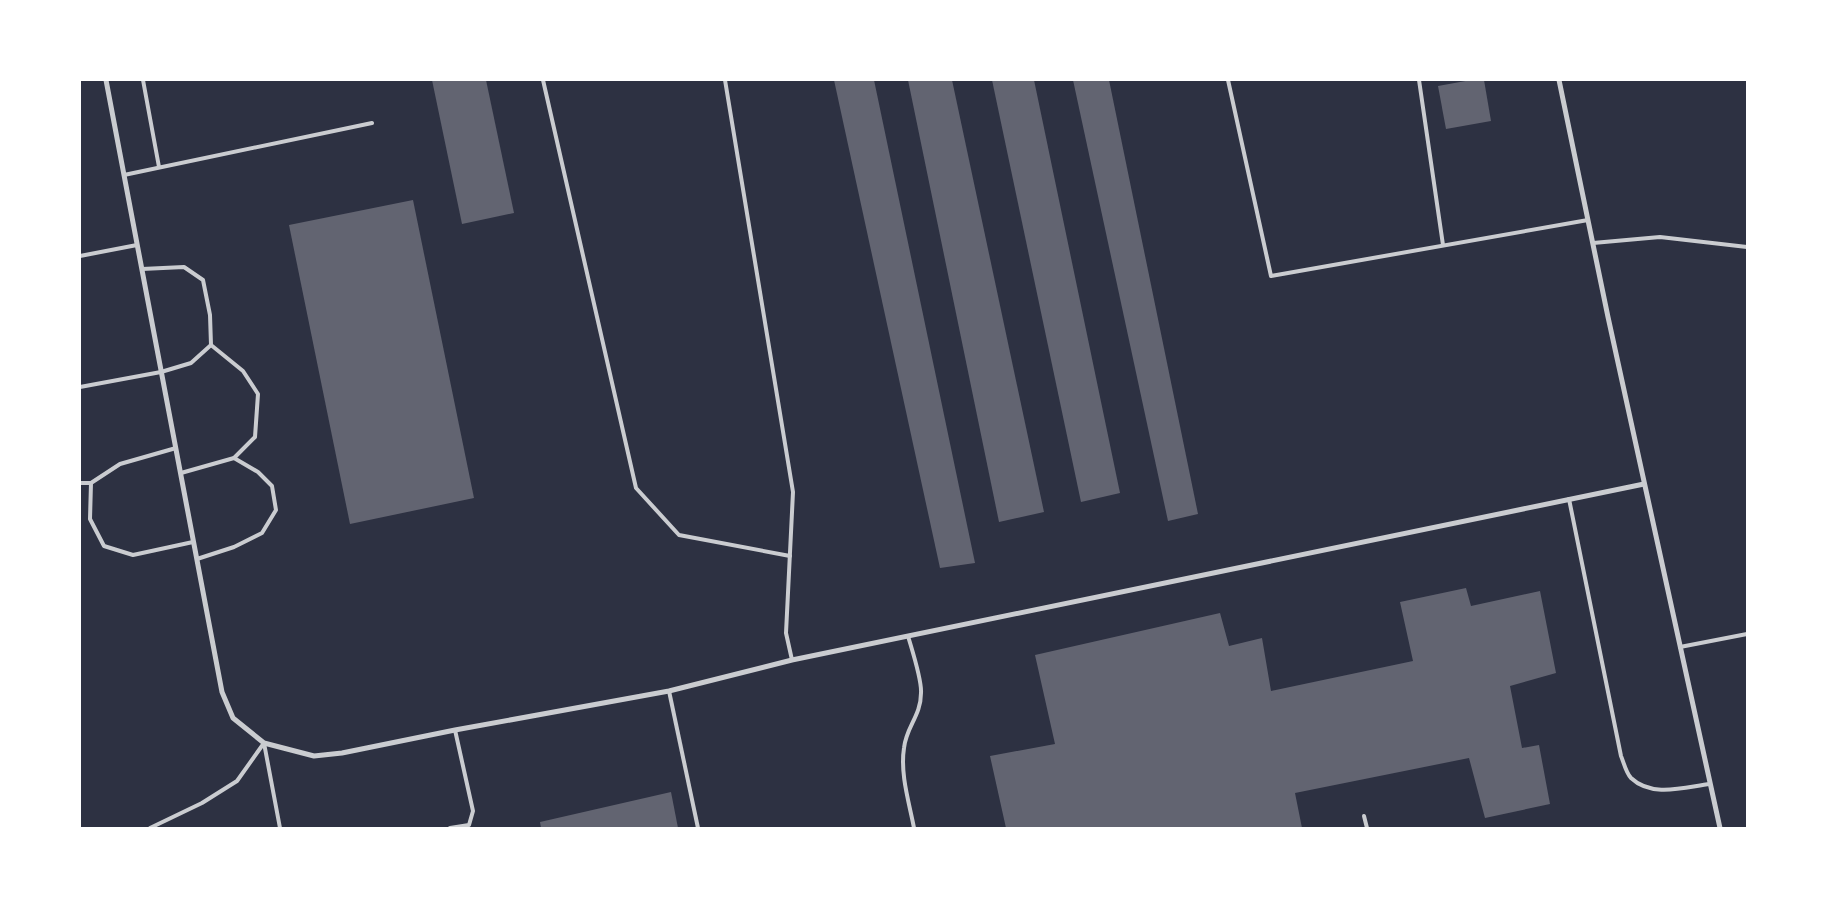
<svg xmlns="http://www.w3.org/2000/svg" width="1827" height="908" font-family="'PT Serif',serif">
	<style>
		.building { fill: #626471 }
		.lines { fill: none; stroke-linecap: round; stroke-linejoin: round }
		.service { stroke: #caccd0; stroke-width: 4 }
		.minor { stroke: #caccd0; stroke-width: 5 }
	</style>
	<rect width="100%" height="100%" fill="#2d3142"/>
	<g class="building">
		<polygon points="432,80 486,80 514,213 462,224"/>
		<polygon points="834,80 874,80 975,563 940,568"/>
		<polygon points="908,80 952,80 1044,512 999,522"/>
		<polygon points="992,80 1034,80 1120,493 1081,502"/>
		<polygon points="1073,80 1109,80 1198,514 1168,521"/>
		<polygon points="1471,80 1484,80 1491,121 1446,129 1438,86"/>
		<polygon points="413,200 474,498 350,524 289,225"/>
		<polygon points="1466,588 1471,606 1540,591 1556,673 1510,686 1522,748 1539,745 1550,804 1485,818 1469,758 1295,793 1302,828 1006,828 990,756 1055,744 1035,655 1220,613 1229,646 1262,638 1271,691 1413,661 1400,602"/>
		<polygon points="671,792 678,828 541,828 540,822"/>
	</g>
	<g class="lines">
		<g class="service">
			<polyline points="143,80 159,167"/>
			<polyline points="543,80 636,488 679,535 790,556"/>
			<polyline points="725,80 793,492 786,633 792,660"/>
			<polyline points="1228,80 1271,276 1588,220"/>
			<polyline points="1419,80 1443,245"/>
			<polyline points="124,175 372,123"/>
			<polyline points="1593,243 1660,237 1747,247"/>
			<polyline points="80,256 137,245"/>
			<polyline points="80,387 161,372 191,363 211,345 210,315 203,280 184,267 142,269"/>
			<polyline points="176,448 120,464 91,483 90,519 104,546 133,555 193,542"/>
			<polyline points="181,473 234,458 255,437 258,394 243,371 211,345"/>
			<polyline points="80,483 91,483"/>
			<path d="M1569,499L1621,756C1624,763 1626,773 1631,778C1652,798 1685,787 1710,784"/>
			<polyline points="197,559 234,547 262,533 276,510 272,486 258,472 234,458"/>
			<path d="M908,636C912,650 922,680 921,693C921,716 906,727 904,748C900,774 909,802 914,828"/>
			<polyline points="1680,647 1747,634"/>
			<polyline points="669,691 698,828"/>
			<polyline points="264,743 280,828"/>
			<polyline points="1364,816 1367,828"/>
			<polyline points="150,828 202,803 237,781 264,743"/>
			<polyline points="450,828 469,825 473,811 455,730"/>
		</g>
		<g class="minor">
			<polyline points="106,80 222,692 233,718 264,743 314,756 342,753 455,730 669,691 792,660 1644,484"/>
			<polyline points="1559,80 1608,317 1720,828"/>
		</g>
	</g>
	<rect width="1827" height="908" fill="none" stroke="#ffffff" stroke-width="162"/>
</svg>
